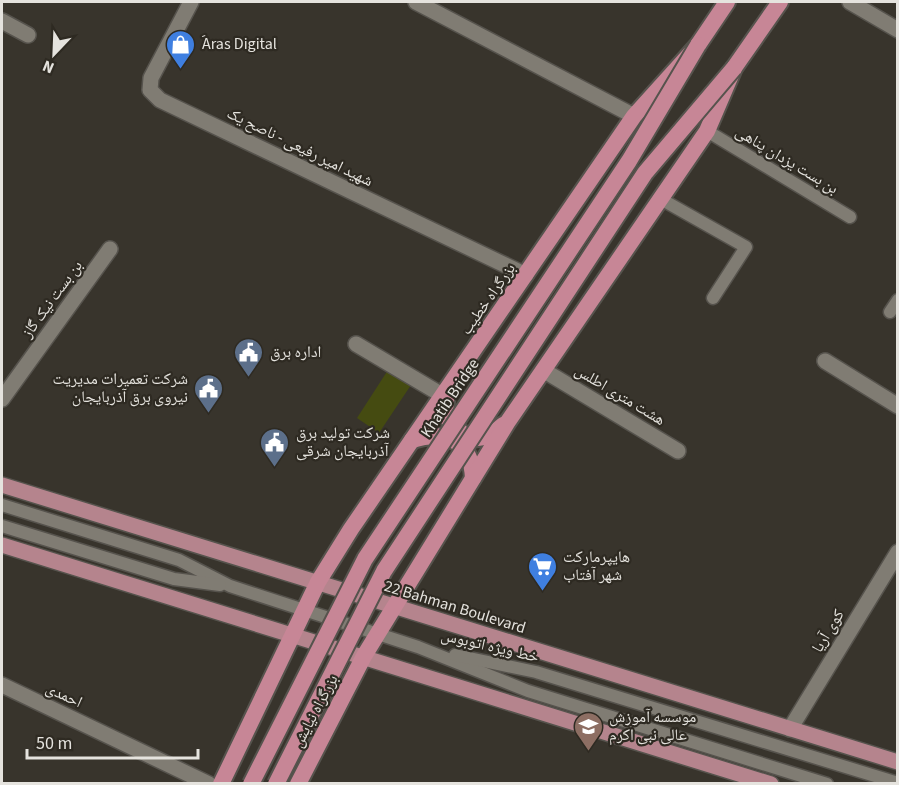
<svg xmlns="http://www.w3.org/2000/svg" width="899" height="785" font-family="'Source Sans 3','Noto Naskh Arabic',sans-serif">
	<style>
		.green { fill: #454b11 }
		.lines { fill: none; stroke-linecap: round; stroke-linejoin: round }
		.service-casing { stroke: #56534d; stroke-width: 15 }
		.minor-casing { stroke: #56534d; stroke-width: 18 }
		.primary-casing { stroke: #56534d; stroke-width: 18 }
		.trunk-casing { stroke: #56534d; stroke-width: 20 }
		.service { stroke: #807c73; stroke-width: 12 }
		.minor { stroke: #807c73; stroke-width: 15 }
		.primary { stroke: #b5848d; stroke-width: 15 }
		.trunk { stroke: #c78696; stroke-width: 16 }
		.trunk-bridge-casing { stroke: #56534d; stroke-width: 20; stroke-linecap: butt }
		.trunk-bridge { stroke: #c78696; stroke-width: 16 }
		.labels { text-anchor: middle; dominant-baseline: central; stroke-width: 4.5; stroke-linejoin: round; paint-order: stroke }
		.poi-label { font-size: 16px; fill: #e5e3de; stroke: #2e2a22; text-anchor: start }
		.street-label { font-size: 16px; fill: #e5e3de; stroke: #2e2a22 }
	</style>
	<rect width="100%" height="100%" fill="#38342c"/>
	<polygon class="green" points="388,370 411,385 379,433 357,418"/>
	<g class="lines">
		<defs>
			<g id="service">
				<polyline points="707,131 850,217"/>
				<polyline points="659,198 746,247 713,298"/>
				<polyline points="890,312 898,300"/>
				<polyline points="2,505 179,560 230,586 418,647 528,691 827,784"/>
				<polyline points="2,526 174,579 220,585"/>
				<polyline points="455,655 536,672 898,783"/>
			</g>
			<g id="minor">
				<polyline points="191,2 151,78 150,90 160,100 526,275"/>
				<polyline points="416,2 634,116"/>
				<polyline points="850,2 898,30"/>
				<polyline points="2,21 28,35"/>
				<polyline points="356,344 442,395"/>
				<polyline points="825,361 898,406"/>
				<polyline points="543,370 678,451"/>
				<polyline points="2,399 110,249"/>
				<polyline points="2,685 209,784"/>
				<polyline points="790,729 898,552"/>
			</g>
			<g id="primary">
				<polyline points="2,485 898,762"/>
				<polyline points="2,545 771,784"/>
			</g>
			<g id="trunk">
				<path d="M448,391C441,416 449,426 471,439L490,436L503,425"/>
				<path d="M412,440C445,430 471,439 473,478"/>
				<polyline points="221,784 318,582 351,529 634,116 698,45 727,2"/>
				<polyline points="298,784 364,656 507,423 707,131 734,68 780,2"/>
			</g>
		</defs>
		<use href="#service" class="service-casing"/>
		<use href="#minor" class="minor-casing"/>
		<use href="#primary" class="primary-casing"/>
		<use href="#trunk" class="trunk-casing"/>
		<use href="#service" class="service"/>
		<use href="#minor" class="minor"/>
		<use href="#primary" class="primary"/>
		<use href="#trunk" class="trunk"/>
		<defs>
			<g id="trunk-bridge">
				<polyline points="251,784 365,559 629,161 698,45"/>
				<polyline points="276,784 384,571 645,173 734,68"/>
			</g>
		</defs>
		<use href="#trunk-bridge" class="trunk-bridge-casing"/>
		<use href="#trunk-bridge" class="trunk-bridge"/>
	</g>
	<defs>
		<symbol id="shop-pin" viewBox="-11 -11 22 30"><path d="M0 17L-7.5 6A9.5 9.5 0 1 1 7.5 6Z" fill="#3f7fe0" stroke="#2e2a22"/><path d="M-5-2.5h2.3a2.7 3.5 0 0 1 5.4 0H5L5.5 6h-11ZM-1.5-2.5h3a1.5 2.3 0 0 0-3 0Z" fill="#fff"/></symbol>
		<symbol id="civic-pin" viewBox="-11 -11 22 30"><path d="M0 17L-7.5 6A9.5 9.5 0 1 1 7.5 6Z" fill="#5c6f8a" stroke="#2e2a22"/><path d="M-.6-6.5H3V-4.5H.6V-3L4-1V1h2V6H-6V1h2V-1L-.6-3ZM-1.2 2.5V6h2.4V2.5Z" fill="#fff"/></symbol>
		<symbol id="supermarket-pin" viewBox="-11 -11 22 30"><path d="M0 17L-7.5 6A9.5 9.5 0 1 1 7.5 6Z" fill="#3f7fe0" stroke="#2e2a22"/><path d="M-6-5.5h2.5l.6 2H6L4.5 2H-2.5L-4.4-4H-6ZM-1.5 3.2a1.3 1.3 0 1 0 .1 0ZM3 3.2a1.3 1.3 0 1 0 .1 0Z" fill="#fff"/></symbol>
		<symbol id="university-pin" viewBox="-11 -11 22 30"><path d="M0 17L-7.5 6A9.5 9.5 0 1 1 7.5 6Z" fill="#8d6e63" stroke="#2e2a22"/><path d="M0-5L7-2L0 1L-7-2ZM-4 1L0 2.5L4 1V4Q0 6-4 4Z" fill="#fff"/></symbol>
	</defs>
	<g fill-rule="evenodd">
		<use href="#shop-pin" x="164" y="28" width="33" height="45"/>
		<use href="#civic-pin" x="232" y="336" width="33" height="45"/>
		<use href="#civic-pin" x="192" y="372" width="33" height="45"/>
		<use href="#civic-pin" x="258" y="426" width="33" height="45"/>
		<use href="#supermarket-pin" x="526" y="550" width="33" height="45"/>
		<use href="#university-pin" x="572" y="710" width="33" height="45"/>
	</g>
	<g class="labels">
		<g class="poi-label">
			<text x="202" y="44">َAras Digital</text>
			<text x="270" y="352">اداره برق</text>
			<text x="188" y="379" text-anchor="end">شرکت تعمیرات مدیریت<tspan x="188" dy="18">نیروی برق آذربایجان</tspan></text>
			<text x="296" y="433">شرکت تولید برق<tspan x="296" dy="18">آذربایجان شرقی</tspan></text>
			<text x="563" y="557">هایپرمارکت<tspan x="563" dy="18">شهر آفتاب</tspan></text>
			<text x="609" y="717">موسسه آموزش<tspan x="609" dy="18">عالی نبی اکرم</tspan></text>
		</g>
		<g class="street-label">
			<text transform="translate(300 147) rotate(26)">شهید امیر رفیعی - ناصح یک</text>
			<text transform="translate(787 160) rotate(31)">بن بست یزدان پناهی</text>
			<text transform="translate(52 299) rotate(-54)">بن بست نیک گاز</text>
			<text transform="translate(488 299) rotate(-55)">بزرگراه خطیب</text>
			<text transform="translate(620 395) rotate(31)">هشت متری اطلس</text>
			<text transform="translate(450 398) rotate(-56)">Khatib Bridge</text>
			<text transform="translate(455 607) rotate(17)">22 Bahman Boulevard</text>
			<text transform="translate(828 631) rotate(-59)">کوی آریا</text>
			<text transform="translate(490 646) rotate(13)">خط ویژه اتوبوس</text>
			<text transform="translate(64 695) rotate(25)">احمدی</text>
			<text transform="translate(315 711) rotate(-62)">بزرگراه نیایش</text>
		</g>
	</g>
	<rect width="899" height="785" fill="none" stroke="#e5e3de" stroke-width="6"/>
	<g transform="translate(54 54) rotate(203)" stroke="#2e2a22" stroke-width="4.5" paint-order="stroke">
	<path d="M0-4.5L10 22L0 15L-10 22Z" fill="#e5e3de"/>
	<text y="-9" font-size="16" font-weight="bold" text-anchor="middle" fill="#e5e3de">N</text>
	</g>
	<path d="M27 749v9h171v-9" fill="none" stroke="#e5e3de" stroke-width="3"/>
	<text x="36" y="749" font-size="18" fill="#e5e3de" stroke="#2e2a22" stroke-width="4.5" paint-order="stroke">50 m</text>
</svg>
